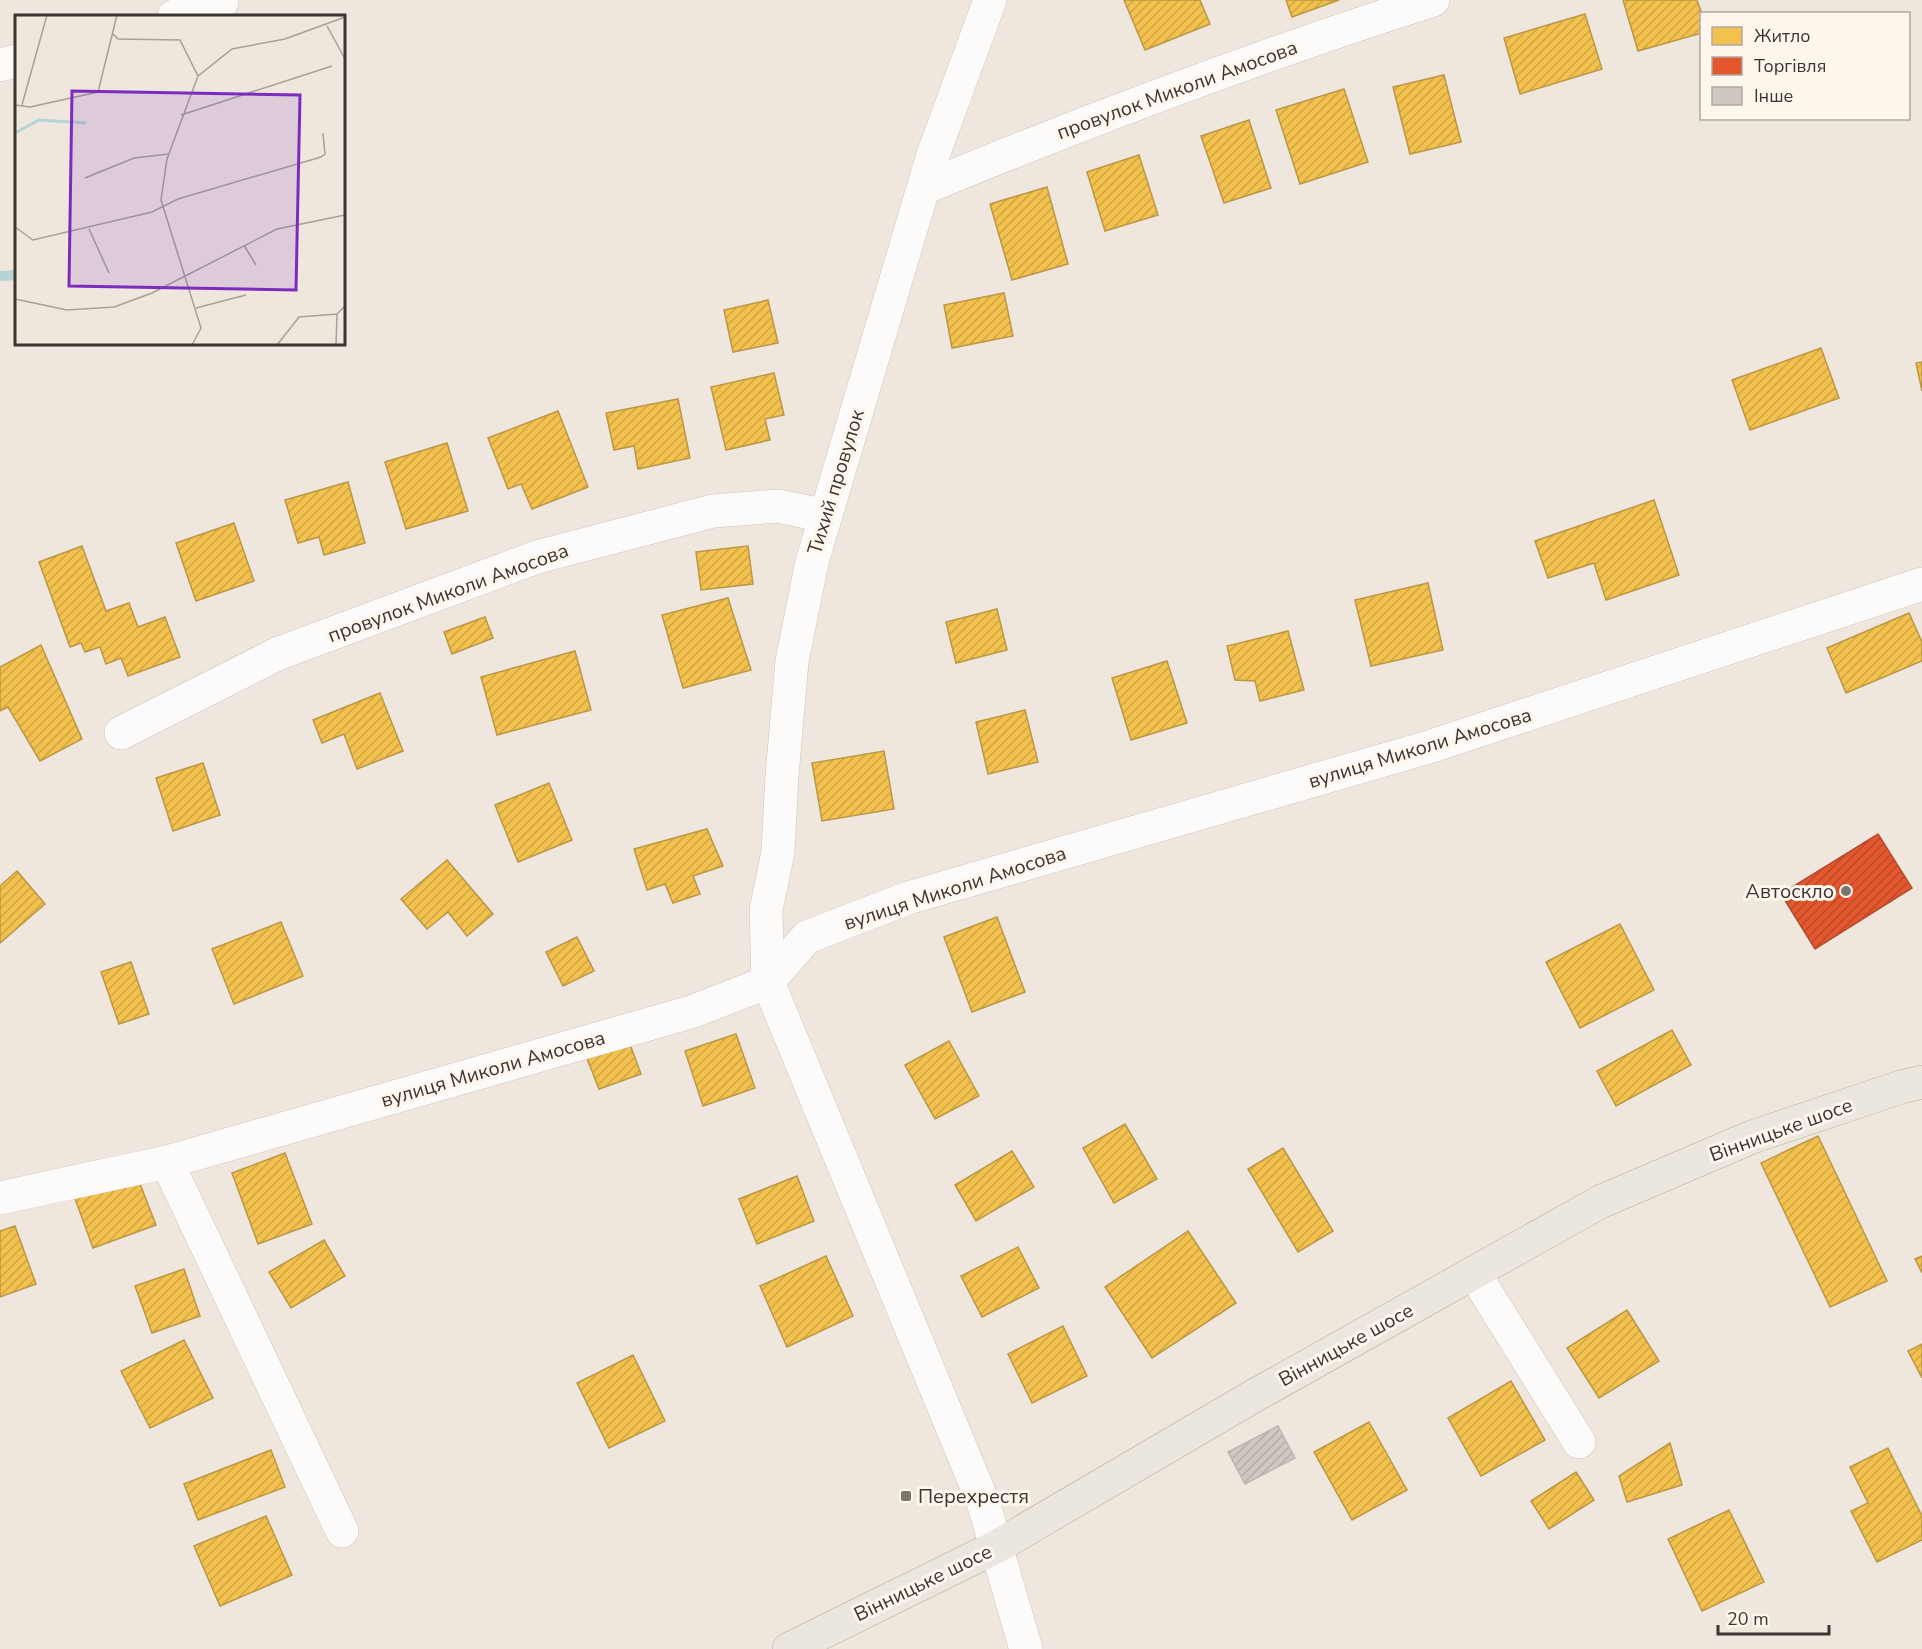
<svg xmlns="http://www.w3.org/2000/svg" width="1922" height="1649" font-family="'Nunito Sans',sans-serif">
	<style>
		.homes { fill: url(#homes-hatch); stroke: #bb9745; stroke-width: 1.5 }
		.shops { fill: url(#shops-hatch); stroke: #b24d2f; stroke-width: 1.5 }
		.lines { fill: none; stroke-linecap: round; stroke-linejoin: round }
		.stream { stroke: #b6d3d6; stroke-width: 10 }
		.building { fill: url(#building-hatch); stroke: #bdb6b0; stroke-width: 1.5 }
		.minor-casing { stroke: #cbc4bd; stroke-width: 34 }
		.major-casing { stroke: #b4aa98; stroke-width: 34 }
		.minor { stroke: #fdfbfa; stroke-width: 33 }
		.major { stroke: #ece7de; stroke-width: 33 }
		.poi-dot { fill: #7b746d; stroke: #fef6ec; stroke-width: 2 }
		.labels { text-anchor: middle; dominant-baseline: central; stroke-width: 6; stroke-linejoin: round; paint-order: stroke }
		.street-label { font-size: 20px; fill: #3c3630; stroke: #fef6ec }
		.poi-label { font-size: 20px; fill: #3c3630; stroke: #fef6ec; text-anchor: end }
		.inset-river { fill: none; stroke: #b6d3d6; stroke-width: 3 }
		.inset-road { fill: none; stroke: #a7a098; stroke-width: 1.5 }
		.view { fill: #7b2cbf; fill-opacity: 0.15; stroke: #7b2cbf; stroke-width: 3 }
		.inset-edge { fill: none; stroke: #3c3630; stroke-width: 3 }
	</style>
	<defs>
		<pattern id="homes-hatch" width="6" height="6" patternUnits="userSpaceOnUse" patternTransform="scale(1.5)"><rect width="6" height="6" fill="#f2c14e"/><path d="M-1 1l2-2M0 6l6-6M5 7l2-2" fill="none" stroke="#d0a644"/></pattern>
		<pattern id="shops-hatch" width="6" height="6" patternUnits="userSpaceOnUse" patternTransform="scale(1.5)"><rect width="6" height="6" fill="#e4572e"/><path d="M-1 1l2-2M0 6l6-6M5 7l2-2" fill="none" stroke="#ba4928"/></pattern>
		<pattern id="building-hatch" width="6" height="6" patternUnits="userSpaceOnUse" patternTransform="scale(1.5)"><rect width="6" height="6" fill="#cfc8c2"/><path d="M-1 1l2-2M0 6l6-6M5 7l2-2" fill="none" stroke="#b3aca7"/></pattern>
	</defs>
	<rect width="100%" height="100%" fill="#efe7de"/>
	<g class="homes">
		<polygon points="1124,0 1200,0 1210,24 1145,50"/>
		<polygon points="1286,0 1339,0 1292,17"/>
		<polygon points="1623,0 1697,0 1702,14 1702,33 1638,51"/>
		<polygon points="1585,14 1602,69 1520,94 1504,38"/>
		<polygon points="1444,75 1461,142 1410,154 1393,87"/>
		<polygon points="1344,89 1368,162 1300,184 1276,110"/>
		<polygon points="1249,120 1271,188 1224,203 1201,136"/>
		<polygon points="1139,155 1158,215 1105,231 1087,172"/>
		<polygon points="1047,187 1068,264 1012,280 990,204"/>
		<polygon points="1004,293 1013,336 952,348 944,305"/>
		<polygon points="768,300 778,343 733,352 724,310"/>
		<polygon points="1821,348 1839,398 1750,430 1732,380"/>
		<polygon points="1922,362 1922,391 1916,363"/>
		<polygon points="774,373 784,415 765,419 770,440 726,450 711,387"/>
		<polygon points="678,399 690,458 638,469 634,446 614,450 606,413"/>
		<polygon points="558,411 588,487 532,509 521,484 508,489 488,438"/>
		<polygon points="447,443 468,511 406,529 385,462"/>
		<polygon points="348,482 365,543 324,555 319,537 298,543 285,500"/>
		<polygon points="1654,500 1679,575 1606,600 1594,563 1548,578 1535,541"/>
		<polygon points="234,523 254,581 196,601 176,543"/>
		<polygon points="82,546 106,611 129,603 138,627 165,617 180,657 128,676 121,658 106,664 100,647 85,652 81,643 70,647 39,562"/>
		<polygon points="748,546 753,584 701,590 696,552"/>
		<polygon points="1428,583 1443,650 1371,666 1355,600"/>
		<polygon points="728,598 751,670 683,688 662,615"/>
		<polygon points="997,609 1007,650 956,663 946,622"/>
		<polygon points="1909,613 1922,642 1922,661 1846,693 1827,648"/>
		<polygon points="485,617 493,638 452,654 444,632"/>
		<polygon points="1288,631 1304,690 1260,701 1255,681 1235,680 1227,646"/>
		<polygon points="41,645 82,739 40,761 8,707 0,711 0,667"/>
		<polygon points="575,651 591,710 497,735 481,677"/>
		<polygon points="1167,661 1187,723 1131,740 1112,678"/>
		<polygon points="380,693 403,751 357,769 344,734 322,743 313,720"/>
		<polygon points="1025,710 1038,762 988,774 976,722"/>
		<polygon points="884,751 894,809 822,821 812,763"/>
		<polygon points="203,763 220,815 173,831 156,778"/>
		<polygon points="549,783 572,840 518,862 495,805"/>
		<polygon points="707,829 723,866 693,876 700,894 673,903 665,884 647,890 634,849"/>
		<polygon points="447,860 493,914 467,936 448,912 427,929 401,899"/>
		<polygon points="17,871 45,904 0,943 0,886"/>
		<polygon points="997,917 1025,992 972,1012 944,937"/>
		<polygon points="281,922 303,976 234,1004 212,949"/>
		<polygon points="1620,924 1654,990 1580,1028 1546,962"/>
		<polygon points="577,937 594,971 563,986 546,952"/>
		<polygon points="131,962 149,1014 119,1024 101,972"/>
		<polygon points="1672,1030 1691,1065 1616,1106 1597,1071"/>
		<polygon points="736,1034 755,1088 703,1106 685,1051"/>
		<polygon points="628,1039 641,1074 599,1089 586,1056"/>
		<polygon points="949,1041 979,1096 935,1119 905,1065"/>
		<polygon points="1125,1124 1157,1179 1114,1203 1083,1148"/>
		<polygon points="1818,1136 1887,1281 1830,1307 1761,1163"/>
		<polygon points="1283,1148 1333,1231 1298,1252 1248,1169"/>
		<polygon points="1012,1151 1034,1187 976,1221 955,1185"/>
		<polygon points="285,1153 312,1224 258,1244 232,1173"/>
		<polygon points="135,1171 156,1225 93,1248 73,1193"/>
		<polygon points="797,1176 814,1221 757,1244 739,1199"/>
		<polygon points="15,1226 36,1284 0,1297 0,1231"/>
		<polygon points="1188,1231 1236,1303 1152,1358 1105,1287"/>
		<polygon points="324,1240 345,1276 291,1308 269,1272"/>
		<polygon points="1018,1247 1039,1288 982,1317 961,1276"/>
		<polygon points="826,1256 853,1316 787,1347 760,1286"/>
		<polygon points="1922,1256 1922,1273 1915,1259"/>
		<polygon points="184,1269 200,1316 152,1333 135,1286"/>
		<polygon points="1627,1310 1659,1361 1599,1398 1567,1348"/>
		<polygon points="1063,1326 1087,1376 1032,1403 1008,1354"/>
		<polygon points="184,1340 213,1398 150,1428 121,1371"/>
		<polygon points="1922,1344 1922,1378 1908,1351"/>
		<polygon points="633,1355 665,1421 609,1448 577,1383"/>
		<polygon points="1511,1381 1545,1440 1481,1476 1448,1418"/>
		<polygon points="1369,1422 1407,1490 1352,1520 1314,1452"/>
		<polygon points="1670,1443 1682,1485 1627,1502 1619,1476"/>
		<polygon points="1888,1448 1922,1516 1922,1540 1877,1562 1851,1511 1868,1503 1850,1467"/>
		<polygon points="271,1450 285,1487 198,1520 184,1484"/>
		<polygon points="1576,1472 1594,1500 1549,1529 1531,1501"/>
		<polygon points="1729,1510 1764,1582 1702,1611 1668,1539"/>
		<polygon points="266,1516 292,1575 220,1606 194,1546"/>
	</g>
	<polygon class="shops" points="1878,834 1912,888 1815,949 1781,894"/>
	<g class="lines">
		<polyline class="stream" points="0,276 16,275"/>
	</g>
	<polygon class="building" points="1278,1426 1295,1458 1245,1484 1228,1452"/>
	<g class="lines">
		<defs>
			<g id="minor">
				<polyline points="990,0 933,155 812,562 792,661 782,776 778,852 766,910 768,982 983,1502 1026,1649"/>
				<polyline points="174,16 222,2 222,0"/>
				<polyline points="0,65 16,61"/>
				<path d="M924,188C1091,119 1261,55 1433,0"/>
				<polyline points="121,733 277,654 537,557 713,511 778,506 826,516"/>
				<polyline points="167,1162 342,1531"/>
				<polyline points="0,1198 167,1162 691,1012 768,982 807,937 908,898 1432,746 1922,584"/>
				<polyline points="1474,1273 1579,1442"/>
			</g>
			<polyline id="major" points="789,1649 996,1547 1252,1397 1600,1202 1752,1137 1901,1087 1922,1082"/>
		</defs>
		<use href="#minor" class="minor-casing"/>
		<use href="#major" class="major-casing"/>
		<use href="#minor" class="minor"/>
		<use href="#major" class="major"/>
	</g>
	<g class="poi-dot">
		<circle cx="1846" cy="891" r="6"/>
		<rect x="900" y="1490" width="12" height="12" rx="3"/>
	</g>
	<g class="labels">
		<g class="street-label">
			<text transform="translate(1177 90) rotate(-20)">провулок Миколи Амосова</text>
			<text transform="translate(836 482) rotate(-73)">Тихий провулок</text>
			<text transform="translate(448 593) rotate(-20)">провулок Миколи Амосова</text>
			<text transform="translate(1420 748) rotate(-17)">вулиця Миколи Амосова</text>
			<text transform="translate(955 888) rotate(-18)">вулиця Миколи Амосова</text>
			<text transform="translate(493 1069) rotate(-16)">вулиця Миколи Амосова</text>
			<text transform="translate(1781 1130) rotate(-20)">Вінницьке шосе</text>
			<text transform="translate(1346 1345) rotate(-29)">Вінницьке шосе</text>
			<text transform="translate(923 1583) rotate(-26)">Вінницьке шосе</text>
		</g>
		<g class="poi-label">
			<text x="1834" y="891">Автоскло</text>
			<text x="918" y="1496" text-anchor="start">Перехрестя</text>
		</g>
	</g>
	<g transform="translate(15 15)">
		<rect width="330" height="330" fill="#efe7de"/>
		<path class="inset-river" d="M0,118L24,105L71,108"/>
		<path class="inset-road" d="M312,11L330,44M97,18L103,24L165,25L183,61L217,34L270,24L330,2M0,90L15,92L83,77L102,0M7,90L32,0M166,100L317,51M70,163L119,143L154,139M0,212L18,225L137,197L163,184L306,142L310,139L308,118M74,214L94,258M229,230L241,250M0,284L52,295L99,292L137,278L262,214L330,200M181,293L231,280M177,330L186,313L146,185L152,144L183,61M262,330L284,302L322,299M321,330L322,299L330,291"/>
		<path class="view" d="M57,76L285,80L281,275L54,271Z"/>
		<rect width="330" height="330" class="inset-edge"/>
	</g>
	<rect x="1700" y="12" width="210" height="108" fill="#fef6ec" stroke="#b0a9a1" stroke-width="1.5"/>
	<rect x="1712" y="27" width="30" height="18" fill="#f2c14e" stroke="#b0a9a1" stroke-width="1.5"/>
	<text x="1754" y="42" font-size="18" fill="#3c3630">Житло</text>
	<rect x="1712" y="57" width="30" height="18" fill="#e4572e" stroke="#b0a9a1" stroke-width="1.5"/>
	<text x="1754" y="72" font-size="18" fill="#3c3630">Торгівля</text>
	<rect x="1712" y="87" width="30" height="18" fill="#cfc8c2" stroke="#b0a9a1" stroke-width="1.5"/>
	<text x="1754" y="102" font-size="18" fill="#3c3630">Інше</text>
	<path d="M1718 1625v9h111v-9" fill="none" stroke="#3c3630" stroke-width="3"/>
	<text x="1727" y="1625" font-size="18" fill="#3c3630" stroke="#fef6ec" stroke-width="4.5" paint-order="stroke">20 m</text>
</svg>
